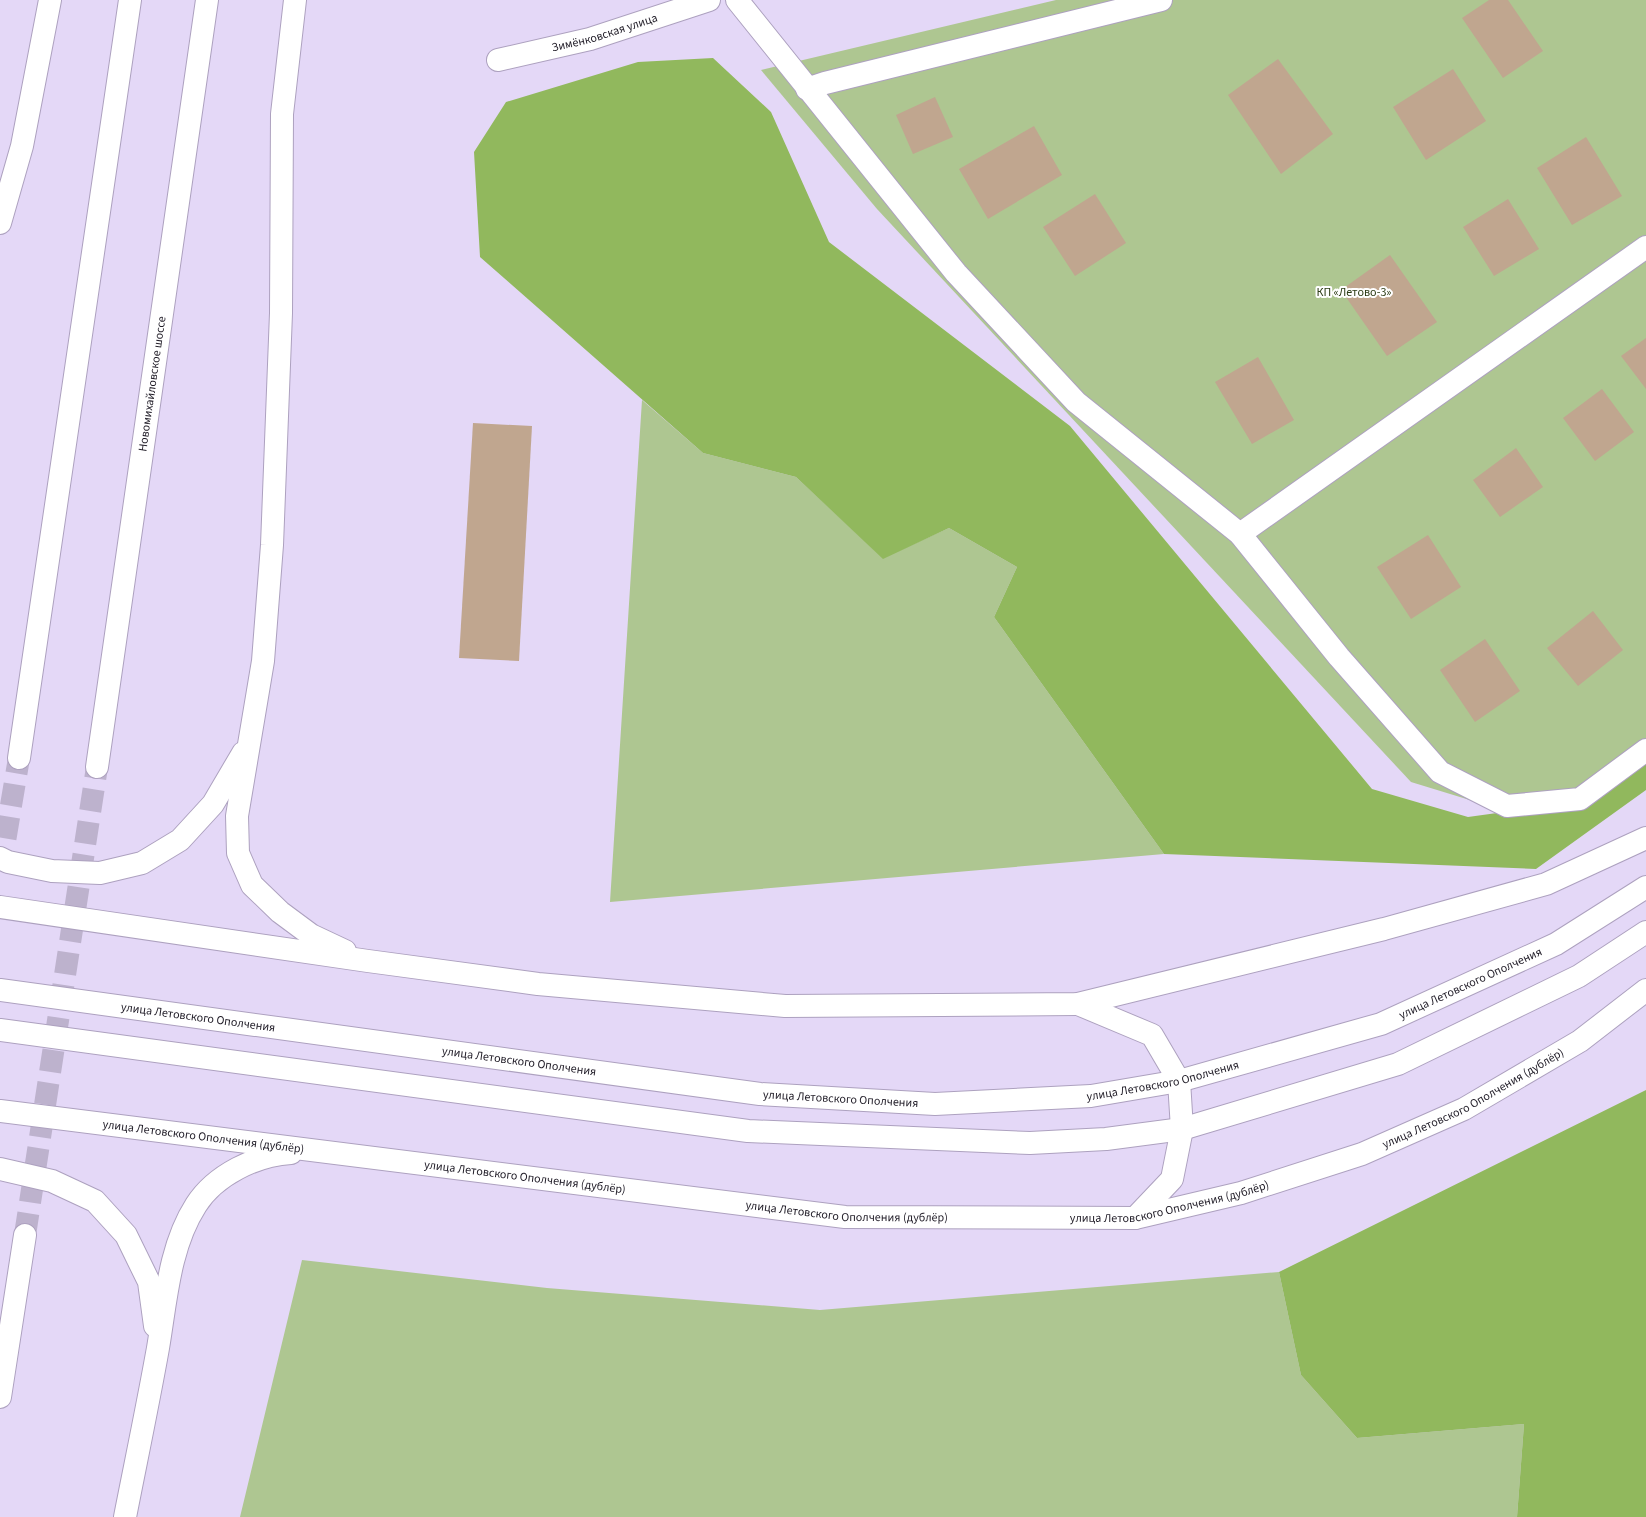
<svg xmlns="http://www.w3.org/2000/svg" width="1646" height="1517" font-family="'Source Sans 3',sans-serif">
	<style>
		.green { fill: #aec691 }
		.forest { fill: #91b85d }
		.building { fill: #c0a68f }
		.lines { fill: none; stroke-linecap: round; stroke-linejoin: round }
		.secondary-tunnel { stroke: #bdb2cd; stroke-width: 22; stroke-dasharray: 22 11; stroke-linecap: butt }
		.minor-casing { stroke: #ada1bf; stroke-width: 24 }
		.tertiary-casing { stroke: #ada1bf; stroke-width: 24 }
		.secondary-casing { stroke: #ada1bf; stroke-width: 24 }
		.minor { stroke: #fff; stroke-width: 22 }
		.tertiary { stroke: #fff; stroke-width: 22 }
		.secondary { stroke: #fff; stroke-width: 22 }
		.labels { text-anchor: middle; dominant-baseline: central; stroke-width: 4; stroke-linejoin: round; paint-order: stroke }
		.street-label { font-size: 12px; fill: #1f1b26; stroke: #fff }
		.park-label { font-size: 12px; fill: #2b3b15; stroke: #fff }
	</style>
	<rect width="100%" height="100%" fill="#e4d8f7"/>
	<g class="green">
		<polygon points="1056,0 1646,0 1646,749 1545,823 1411,782 877,209 761,70"/>
		<polygon points="642,400 703,453 796,477 883,558 949,528 1017,567 994,617 1164,854 610,902"/>
		<polygon points="302,1260 547,1288 820,1310 1279,1272 1301,1375 1357,1438 1524,1424 1517,1517 240,1517"/>
	</g>
	<g class="forest">
		<polygon points="713,58 771,112 829,242 1070,426 1372,789 1468,817 1571,803 1646,748 1646,790 1536,869 1164,854 994,617 1017,567 949,528 883,559 796,477 703,453 480,257 474,152 506,102 638,62"/>
		<polygon points="1646,1090 1646,1517 1517,1517 1524,1424 1357,1438 1301,1375 1279,1272"/>
	</g>
	<g class="building">
		<polygon points="1489,0 1508,0 1543,51 1503,78 1462,18"/>
		<polygon points="1278,59 1333,134 1281,174 1228,95"/>
		<polygon points="1453,69 1486,121 1426,160 1393,107"/>
		<polygon points="935,97 953,137 913,154 896,115"/>
		<polygon points="1034,126 1062,175 988,219 959,169"/>
		<polygon points="1586,137 1622,196 1572,225 1537,168"/>
		<polygon points="1095,194 1126,243 1075,276 1043,227"/>
		<polygon points="1508,199 1539,249 1494,276 1463,227"/>
		<polygon points="1390,255 1437,322 1387,356 1341,290"/>
		<polygon points="1646,338 1646,389 1621,356"/>
		<polygon points="1258,357 1294,420 1252,444 1215,382"/>
		<polygon points="1602,389 1634,432 1595,461 1563,418"/>
		<polygon points="473,423 532,426 519,661 459,658"/>
		<polygon points="1516,448 1543,487 1500,517 1473,480"/>
		<polygon points="1428,535 1461,587 1411,619 1377,567"/>
		<polygon points="1593,611 1623,650 1578,686 1547,648"/>
		<polygon points="1485,639 1520,691 1475,722 1440,670"/>
	</g>
	<g class="lines">
		<g class="secondary-tunnel">
			<polyline points="0,871 19,758"/>
			<polyline points="25,1235 97,767"/>
		</g>
		<defs>
			<g id="minor">
				<polyline points="737,0 956,273 1076,402 1240,534 1339,657 1440,772 1507,806 1580,799 1646,750"/>
				<path id="s1" d="M498,60L590,39L709,0"/>
				<polyline points="807,89 825,83 1161,0"/>
				<polyline points="1240,534 1646,247"/>
			</g>
			<g id="tertiary">
				<polyline points="295,0 282,114 281,313 272,545 263,661 237,816 238,853 252,885 280,912 311,935 345,951"/>
				<polyline points="0,223 22,146 50,0"/>
				<polyline points="0,858 8,862 52,871 100,873 142,863 180,840 213,804 243,753"/>
				<polyline points="0,907 368,961 538,984 785,1006 1078,1004 1384,929 1546,884 1646,838"/>
				<polyline points="1078,1004 1152,1035 1179,1081 1182,1129 1172,1179 1135,1218"/>
				<path id="s2" d="M0,1111L845,1217L1135,1218L1241,1193L1362,1154L1464,1109L1580,1041L1646,990"/>
				<polyline points="0,1169 52,1181 95,1201 126,1235 149,1282 155,1326"/>
				<path d="M125,1517C136,1461 148,1404 158,1348C166,1301 169,1247 196,1205C215,1175 256,1155 291,1153"/>
			</g>
			<g id="secondary">
				<polyline points="19,758 130,0"/>
				<path id="s3" d="M97,767L207,0"/>
				<path id="s4" d="M0,990L760,1094L935,1104L1091,1096L1179,1081L1381,1024L1556,944L1646,887"/>
				<polyline points="0,1030 748,1131 1030,1143 1106,1139 1182,1129 1398,1064 1579,976 1646,932"/>
				<polyline points="0,1397 25,1235"/>
			</g>
		</defs>
		<use href="#minor" class="minor-casing"/>
		<use href="#tertiary" class="tertiary-casing"/>
		<use href="#secondary" class="secondary-casing"/>
		<use href="#minor" class="minor"/>
		<use href="#tertiary" class="tertiary"/>
		<use href="#secondary" class="secondary"/>
	</g>
	<g class="labels">
		<g class="street-label">
			<text stroke="none"><textPath href="#s1" startOffset="110">Зимёнковская улица</textPath></text>
			<text stroke="none"><textPath href="#s3" startOffset="387">Новомихайловское шоссе</textPath></text>
			<text stroke="none"><textPath href="#s4" startOffset="1496">улица Летовского Ополчения</textPath></text>
			<text stroke="none"><textPath href="#s4" startOffset="200">улица Летовского Ополчения</textPath></text>
			<text stroke="none"><textPath href="#s4" startOffset="524">улица Летовского Ополчения</textPath></text>
			<text stroke="none"><textPath href="#s4" startOffset="1172">улица Летовского Ополчения</textPath></text>
			<text stroke="none"><textPath href="#s2" startOffset="1502">улица Летовского Ополчения (дублёр)</textPath></text>
			<text stroke="none"><textPath href="#s4" startOffset="848">улица Летовского Ополчения</textPath></text>
			<text stroke="none"><textPath href="#s2" startOffset="205">улица Летовского Ополчения (дублёр)</textPath></text>
			<text stroke="none"><textPath href="#s2" startOffset="529">улица Летовского Ополчения (дублёр)</textPath></text>
			<text stroke="none"><textPath href="#s2" startOffset="1178">улица Летовского Ополчения (дублёр)</textPath></text>
			<text stroke="none"><textPath href="#s2" startOffset="853">улица Летовского Ополчения (дублёр)</textPath></text>
		</g>
		<g class="park-label">
			<text x="1354" y="292">КП «Летово-3»</text>
		</g>
	</g>
</svg>
